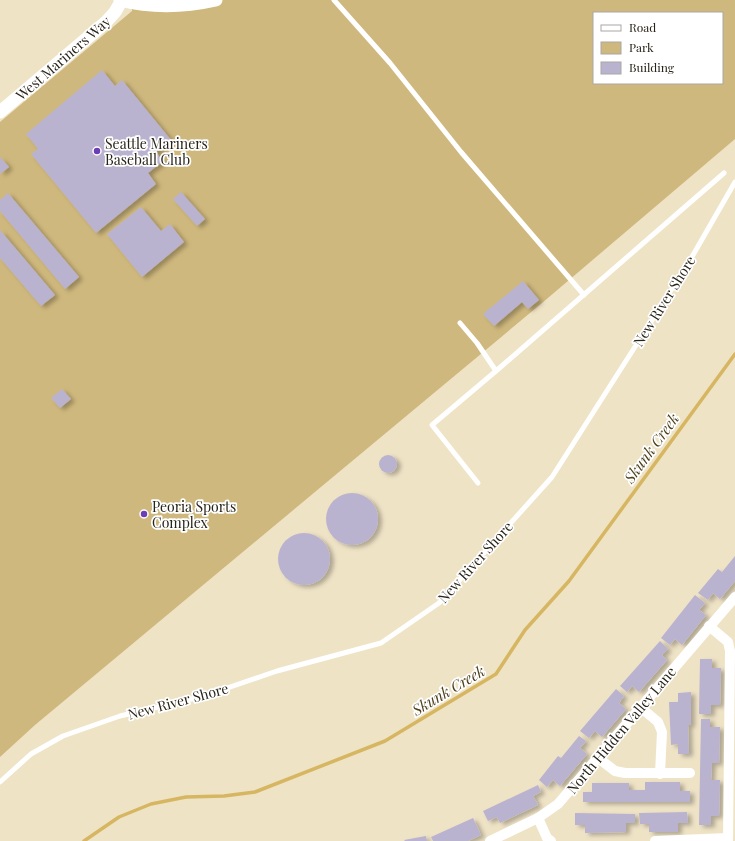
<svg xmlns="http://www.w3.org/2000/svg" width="735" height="841" font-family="'Playfair Display',serif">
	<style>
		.green { fill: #cfb87d; fill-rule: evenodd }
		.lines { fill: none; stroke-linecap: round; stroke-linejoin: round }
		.stream { stroke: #d7b662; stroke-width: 3.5 }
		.building { fill: #bab3d0; filter: url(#shadow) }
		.service { stroke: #fff; stroke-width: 5 }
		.minor { stroke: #fff; stroke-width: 10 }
		.tertiary { stroke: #fff; stroke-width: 13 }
		.poi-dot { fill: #6b3eb5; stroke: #fff; stroke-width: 1.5 }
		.labels { text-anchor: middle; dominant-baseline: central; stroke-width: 3.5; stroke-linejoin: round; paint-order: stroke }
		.street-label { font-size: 14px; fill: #282318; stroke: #fff }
		.poi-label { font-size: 14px; fill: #282318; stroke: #fff; text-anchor: start }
		.water-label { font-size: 15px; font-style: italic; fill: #4e401c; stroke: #fff }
	</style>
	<defs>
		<filter id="shadow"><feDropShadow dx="4" dy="2.5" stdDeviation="2" flood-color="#0004"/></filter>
	</defs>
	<rect width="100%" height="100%" fill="#efe3c6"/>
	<path class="green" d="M131,0H735V139L542,303L35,725L0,757V122L132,11ZM594,13H722V83H594Z"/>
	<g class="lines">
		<polyline class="stream" points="84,841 119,817 151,804 186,797 224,796 255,792 385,741 496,674 525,630 569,581 735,354"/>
	</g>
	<g class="building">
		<polygon points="102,70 115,86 122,80 171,140 156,152 163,161 148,173 156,184 96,233 31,154 38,149 26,134"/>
		<polygon points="0,157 9,167 0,174"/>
		<polygon points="181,192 205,219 197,226 173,199"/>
		<polygon points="8,193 79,277 65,289 0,211 0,200"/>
		<polygon points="141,207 161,231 170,224 184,242 142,277 107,234"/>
		<polygon points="0,230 55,295 41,306 0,258"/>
		<polygon points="523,281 539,300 528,309 522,302 494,326 483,314"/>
		<polygon points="62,389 71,399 60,408 51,398"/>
		<circle cx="388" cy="464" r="9"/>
		<circle cx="352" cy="519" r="26"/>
		<circle cx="304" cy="559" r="26"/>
		<polygon points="735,556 735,581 720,599 713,593 708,600 698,593 718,569 722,572"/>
		<polygon points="695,595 705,603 699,610 706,615 682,645 675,639 670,645 661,638"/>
		<polygon points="660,641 668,649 662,655 667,660 639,692 632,686 627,692 620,686"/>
		<polygon points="700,659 712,659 712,668 721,668 720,705 711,705 711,714 699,714"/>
		<polygon points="616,689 624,696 619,703 626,709 602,737 595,731 589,738 580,731"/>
		<polygon points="691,692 691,725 688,725 689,754 678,754 678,744 671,745 669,702 678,702 678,693"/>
		<polygon points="701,719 710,719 710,727 720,727 719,763 712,763 711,780 720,780 719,816 711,816 711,825 699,825"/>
		<polygon points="579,736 586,741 580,748 587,754 560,786 553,780 547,787 539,780 558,756 561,758"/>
		<polygon points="645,782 680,782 680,791 690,791 690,802 583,802 583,792 592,792 592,783 629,783 629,790 645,790"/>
		<polygon points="538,785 541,792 533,796 538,805 500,823 497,817 488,821 483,811"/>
		<polygon points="687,812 688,823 678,823 678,832 649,832 649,824 640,824 639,813"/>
		<polygon points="575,813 635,814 635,823 626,823 626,832 585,833 585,825 575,825"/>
		<polygon points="473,818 481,835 468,841 433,841 431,837"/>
		<polygon points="426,836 427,841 405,841 404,840"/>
	</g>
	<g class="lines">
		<g class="service">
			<polyline points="334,0 390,63 461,152 584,295"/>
			<polyline points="460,323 477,343 496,371 724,173"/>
			<polyline points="478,483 432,425 496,371"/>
			<polyline points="0,782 31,754 63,736 120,716 204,696 277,671 381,643 439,603 552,477 689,262 735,182"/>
		</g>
		<g class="minor">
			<polyline points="709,626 728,642 730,651 728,841"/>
			<polyline points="640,707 658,722 662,732 660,774"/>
			<polyline points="597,757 615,771 625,773 690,773"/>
			<polyline points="538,818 547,838 551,841"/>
			<polyline points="490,841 538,818 558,804 735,597"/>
			<polyline points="655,841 728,838"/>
		</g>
		<g class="tertiary">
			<path d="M120,0C151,8 185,7 216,0"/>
			<polyline points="0,112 106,22 115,12 122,0"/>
		</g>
	</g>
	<g class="poi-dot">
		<circle cx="97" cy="151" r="4"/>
		<circle cx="144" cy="514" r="4"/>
	</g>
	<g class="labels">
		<g class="street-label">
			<text transform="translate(63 58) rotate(-41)">West Mariners Way</text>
			<text transform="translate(664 301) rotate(-58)">New River Shore</text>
			<text transform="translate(475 562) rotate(-48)">New River Shore</text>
			<text transform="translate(178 701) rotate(-15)">New River Shore</text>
			<text transform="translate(621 730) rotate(-50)">North Hidden Valley Lane</text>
		</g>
		<g class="poi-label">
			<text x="105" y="143">Seattle Mariners<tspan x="105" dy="16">Baseball Club</tspan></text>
			<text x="152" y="506">Peoria Sports<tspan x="152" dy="16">Complex</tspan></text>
		</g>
		<g class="water-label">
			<text transform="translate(651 448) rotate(-54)">Skunk Creek</text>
			<text transform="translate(448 690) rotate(-31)">Skunk Creek</text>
		</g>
	</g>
	<rect x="593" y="12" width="130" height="72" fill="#ffffff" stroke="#a9a7a3"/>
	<rect x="601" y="25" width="20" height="6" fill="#ffffff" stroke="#a9a7a3"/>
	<text x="629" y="32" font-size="12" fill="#282318">Road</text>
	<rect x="601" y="42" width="20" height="12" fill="#cfb87d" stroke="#a9a7a3"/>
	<text x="629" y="52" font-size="12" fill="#282318">Park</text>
	<rect x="601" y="62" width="20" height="12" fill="#bab3d0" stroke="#a9a7a3"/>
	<text x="629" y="72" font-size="12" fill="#282318">Building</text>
</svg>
